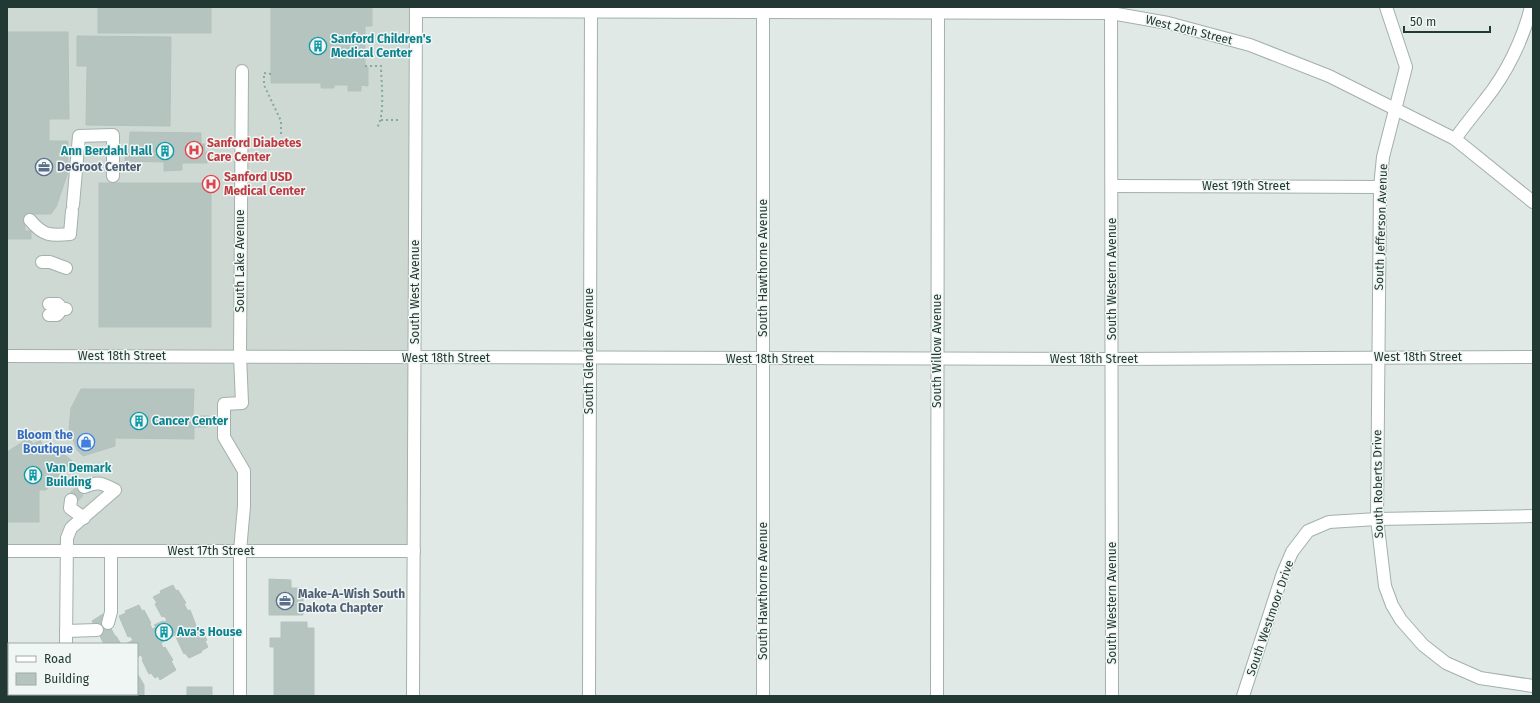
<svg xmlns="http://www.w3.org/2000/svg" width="1540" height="703" font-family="'Fira Sans',sans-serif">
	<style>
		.built { fill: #ced9d4 }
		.building { fill: #b5c4be; stroke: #b3c2bc }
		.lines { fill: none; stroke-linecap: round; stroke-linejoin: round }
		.minor-tunnel { stroke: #bac6c1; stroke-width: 12; stroke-dasharray: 12 6; stroke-linecap: butt }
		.minor-casing { stroke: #a3b0ac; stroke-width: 14 }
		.path { stroke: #83aa9e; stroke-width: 2; stroke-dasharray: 2 3; stroke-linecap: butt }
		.minor { stroke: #fff; stroke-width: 12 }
		.labels { text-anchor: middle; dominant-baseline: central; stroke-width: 3; stroke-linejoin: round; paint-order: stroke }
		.street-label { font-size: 12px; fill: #223832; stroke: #f0f6f3 }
		.culture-label { font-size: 12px; font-weight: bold; fill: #0d838f; stroke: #f0f6f3; text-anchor: start }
		.health-label { font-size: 12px; font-weight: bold; fill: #be3a42; stroke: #f0f6f3; text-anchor: start }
		.service-label { font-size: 12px; font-weight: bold; fill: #4e5e75; stroke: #f0f6f3; text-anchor: start }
		.shop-label { font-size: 12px; font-weight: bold; fill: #366cbe; stroke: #f0f6f3; text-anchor: end }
	</style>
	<rect width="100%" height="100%" fill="#e0e9e5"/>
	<polygon class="built" points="7,7 416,7 414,551 7,551"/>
	<g class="building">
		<rect x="98" y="7" width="113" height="26"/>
		<polygon points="271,7 372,7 372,26 365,26 365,67 368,67 368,86 361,85 361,91 348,91 348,85 334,85 334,88 321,88 321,83 271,83"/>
		<polygon points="7,32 68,32 69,119 49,119 49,141 68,141 68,172 56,207 51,214 25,214 25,231 31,231 31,239 7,239"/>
		<polygon points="77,36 171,37 170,126 86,125 87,66 77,66"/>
		<polygon points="130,132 201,133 201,144 205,144 204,152 207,152 207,163 182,163 182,170 164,171 164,162 125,161 126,150 129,150"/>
		<rect x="99" y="183" width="112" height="144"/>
		<polygon points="81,389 194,389 193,416 209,416 208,427 194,427 194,439 115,438 115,446 83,456 77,450 69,429 71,408"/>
		<polygon points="29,438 33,444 40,440 43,446 50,442 72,461 46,490 39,490 39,522 7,522 7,452"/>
		<polygon points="269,579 291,580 291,588 303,588 303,615 269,615"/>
		<polygon points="173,585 176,591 178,590 186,603 184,604 188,611 190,610 197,628 199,627 207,640 205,641 208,647 201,651 202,652 189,658 185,653 184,654 175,635 161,643 163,648 165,647 173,660 171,661 176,670 160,680 158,676 155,678 151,673 149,674 142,660 143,659 141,655 137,657 137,644 126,644 133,640 130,636 128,637 119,616 126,613 125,611 139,605 142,611 144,610 151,623 150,624 152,629 156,627 154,625 163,621 164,622 167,620 164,616 162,617 155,604 157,603 153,597 161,593 160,591"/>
		<polygon points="103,614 115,636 116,636 121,644 104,644 92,621"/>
		<polygon points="281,622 307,622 307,628 314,628 314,696 274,696 274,647 270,647 270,638 281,638"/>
		<polygon points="137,673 144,685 144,696 93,696 93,694 137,694"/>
		<rect x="187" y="687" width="25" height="9"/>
	</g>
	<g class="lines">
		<polyline class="minor-tunnel" points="71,500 84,487"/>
		<defs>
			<g id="minor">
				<polyline points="763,7 763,696"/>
				<polyline points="1111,7 1112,696"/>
				<polyline points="1386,7 1406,67 1383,157 1380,187 1377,519 1385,586 1392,605 1401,620 1423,645 1446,663 1480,678 1533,686"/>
				<polyline points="416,11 1111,13 1168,23 1250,45 1329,76 1455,139 1533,202"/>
				<path d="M1455,139C1465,125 1475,113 1485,100C1506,74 1523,40 1531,7"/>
				<polyline points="1112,186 1380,187"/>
				<polyline points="73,205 79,136 113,135 113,176"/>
				<path d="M30,220C43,236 51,236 70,234L72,211"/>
				<polyline points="42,262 50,262 66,268"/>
				<polyline points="49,304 58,304 62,309"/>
				<polyline points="49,315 57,315 62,309 66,309"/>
				<polyline points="7,356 1112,359 1533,357"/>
				<polyline points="71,500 70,508 84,518"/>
				<polyline points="7,551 414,551"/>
				<polyline points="108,623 111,612 111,551"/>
				<polyline points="66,631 97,630"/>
				<path d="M66,644L67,538L71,528L115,490C102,483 98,481 84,487"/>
				<polyline points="65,696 65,694"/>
				<polyline points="240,696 240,551 244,506 244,471 224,437 224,404 242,403 240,355 242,71"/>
				<polyline points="413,696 416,7"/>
				<polyline points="589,696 591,7"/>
				<polyline points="937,696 938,7"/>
				<polyline points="1243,696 1283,573 1292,552 1308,531 1329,522 1377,519 1533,516"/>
			</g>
		</defs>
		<use href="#minor" class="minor-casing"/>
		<g class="path">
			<path d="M365,66H381C381,82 386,117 376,129"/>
			<polyline points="271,74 264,73 264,85 281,121 281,137"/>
			<polyline points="381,120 400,120"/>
		</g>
		<use href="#minor" class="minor"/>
	</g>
	<defs>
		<symbol id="building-ring" viewBox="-11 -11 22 22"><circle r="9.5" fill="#f0f6f3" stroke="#0f9aa8" stroke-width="1.5"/><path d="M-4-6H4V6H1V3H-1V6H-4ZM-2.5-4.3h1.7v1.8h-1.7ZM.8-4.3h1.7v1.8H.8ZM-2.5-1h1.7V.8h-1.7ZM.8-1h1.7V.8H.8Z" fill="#0f9aa8"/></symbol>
		<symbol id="hospital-ring" viewBox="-11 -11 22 22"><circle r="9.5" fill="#f0f6f3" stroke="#e0444e" stroke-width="1.5"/><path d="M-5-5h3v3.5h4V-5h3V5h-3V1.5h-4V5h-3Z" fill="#e0444e"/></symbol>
		<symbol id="office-ring" viewBox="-11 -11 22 22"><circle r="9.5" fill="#f0f6f3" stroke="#5c6f8a" stroke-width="1.5"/><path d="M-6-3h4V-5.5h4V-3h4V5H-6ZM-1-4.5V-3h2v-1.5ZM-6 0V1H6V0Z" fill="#5c6f8a"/></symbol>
		<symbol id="shop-ring" viewBox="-11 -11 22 22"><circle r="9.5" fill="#f0f6f3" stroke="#3f7fe0" stroke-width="1.5"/><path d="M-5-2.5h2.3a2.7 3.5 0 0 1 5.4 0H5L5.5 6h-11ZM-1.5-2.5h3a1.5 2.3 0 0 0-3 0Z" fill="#3f7fe0"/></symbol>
	</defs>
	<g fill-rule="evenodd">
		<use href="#building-ring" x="308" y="36" width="20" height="20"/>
		<use href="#hospital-ring" x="184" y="140" width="20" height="20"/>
		<use href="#building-ring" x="155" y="141" width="20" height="20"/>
		<use href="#office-ring" x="34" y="157" width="20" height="20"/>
		<use href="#hospital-ring" x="201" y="174" width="20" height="20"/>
		<use href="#building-ring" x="129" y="411" width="20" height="20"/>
		<use href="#shop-ring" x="76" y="432" width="20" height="20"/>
		<use href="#building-ring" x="23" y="465" width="20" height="20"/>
		<use href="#office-ring" x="275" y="591" width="20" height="20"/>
		<use href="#building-ring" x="154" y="622" width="20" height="20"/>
	</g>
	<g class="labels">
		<g class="street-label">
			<text transform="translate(1189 30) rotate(14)">West 20th Street</text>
			<text x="1246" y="186">West 19th Street</text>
			<text transform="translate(1381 227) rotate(-88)">South Jefferson Avenue</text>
			<text transform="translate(240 261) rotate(-90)">South Lake Avenue</text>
			<text transform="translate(763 268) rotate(-90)">South Hawthorne Avenue</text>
			<text transform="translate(1112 279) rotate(-90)">South Western Avenue</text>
			<text transform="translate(415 292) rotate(-90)">South West Avenue</text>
			<text transform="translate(589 351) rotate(-90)">South Glendale Avenue</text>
			<text transform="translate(937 351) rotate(-90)">South Willow Avenue</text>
			<text x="122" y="356">West 18th Street</text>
			<text x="1418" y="357">West 18th Street</text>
			<text x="446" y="358">West 18th Street</text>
			<text x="770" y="359">West 18th Street</text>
			<text x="1094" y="359">West 18th Street</text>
			<text transform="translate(1378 484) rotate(-91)">South Roberts Drive</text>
			<text x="211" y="551">West 17th Street</text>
			<text transform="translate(763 591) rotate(-90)">South Hawthorne Avenue</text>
			<text transform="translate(1112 603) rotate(-90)">South Western Avenue</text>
			<text transform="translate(1270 618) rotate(-71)">South Westmoor Drive</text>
		</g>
		<g class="culture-label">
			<text x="331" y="39">Sanford Children's<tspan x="331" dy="14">Medical Center</tspan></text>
			<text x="152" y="151" text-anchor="end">Ann Berdahl Hall</text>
			<text x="152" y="421">Cancer Center</text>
			<text x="46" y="468">Van Demark<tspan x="46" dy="14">Building</tspan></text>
			<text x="177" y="632">Ava's House</text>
		</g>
		<g class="health-label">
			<text x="207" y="143">Sanford Diabetes<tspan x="207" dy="14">Care Center</tspan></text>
			<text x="224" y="177">Sanford USD<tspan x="224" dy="14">Medical Center</tspan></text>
		</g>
		<g class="service-label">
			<text x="57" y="167">DeGroot Center</text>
			<text x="298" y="594">Make-A-Wish South<tspan x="298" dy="14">Dakota Chapter</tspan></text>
		</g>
		<g class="shop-label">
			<text x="73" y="435">Bloom the<tspan x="73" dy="14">Boutique</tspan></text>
		</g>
	</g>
	<rect width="1540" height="703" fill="none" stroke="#223832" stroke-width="16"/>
	<rect x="8" y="643" width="130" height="52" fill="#f0f6f3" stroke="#9eaaa6"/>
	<rect x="16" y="656" width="20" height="6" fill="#ffffff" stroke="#9eaaa6"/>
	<text x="44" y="663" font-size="12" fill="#223832">Road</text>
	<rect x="16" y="673" width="20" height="12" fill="#b5c4be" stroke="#9eaaa6"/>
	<text x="44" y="683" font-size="12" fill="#223832">Building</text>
	<path d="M1404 26v6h86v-6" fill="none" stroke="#223832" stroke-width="2"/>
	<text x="1410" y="26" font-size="12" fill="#223832" stroke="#f0f6f3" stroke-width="3" paint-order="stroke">50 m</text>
</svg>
